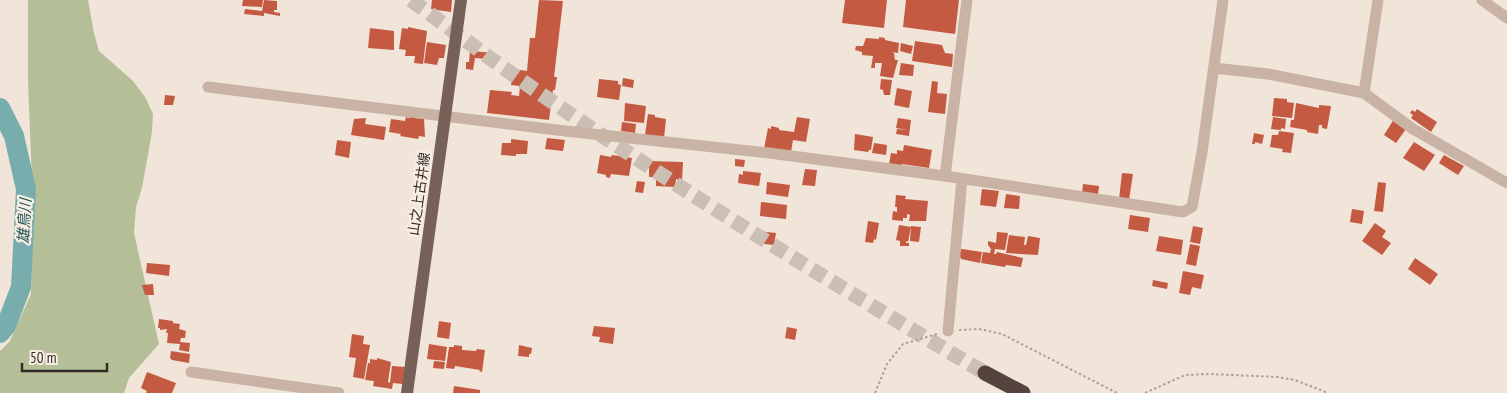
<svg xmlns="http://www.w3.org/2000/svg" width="1507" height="393" font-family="'PT Sans Narrow','Noto Sans JP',sans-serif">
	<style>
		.green { fill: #b4bf98 }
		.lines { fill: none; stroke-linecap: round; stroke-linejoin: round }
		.river { stroke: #77adad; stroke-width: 20 }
		.building { fill: #c55a42 }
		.highway-tunnel { stroke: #cbbfb4; stroke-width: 15; stroke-dasharray: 15 8; stroke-linecap: butt }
		.path { stroke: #b49d8f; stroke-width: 2; stroke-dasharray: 2.5 2.5; stroke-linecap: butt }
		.minor { stroke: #c8b3a4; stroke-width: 11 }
		.major { stroke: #766057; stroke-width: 12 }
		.highway { stroke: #55433d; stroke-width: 15 }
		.labels { text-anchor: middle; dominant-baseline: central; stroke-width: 4.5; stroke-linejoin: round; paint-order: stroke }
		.street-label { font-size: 14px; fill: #342a26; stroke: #f9eee4 }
		.water-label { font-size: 15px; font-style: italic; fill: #1c5455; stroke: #f9eee4 }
	</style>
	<rect width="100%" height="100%" fill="#f1e4d8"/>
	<polygon class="green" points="28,0 88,0 94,33 99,51 133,81 145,97 153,114 152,132 142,188 136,207 134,233 159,344 129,378 124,393 0,393 0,351 10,341 31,294 33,207 28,81"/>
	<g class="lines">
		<polyline class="river" points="0,108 14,136 26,189 21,287 6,326 0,333"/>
	</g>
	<g class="building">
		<polygon points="243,0 263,0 262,7 242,6"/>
		<polygon points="264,0 277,1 277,10 274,10 274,12 280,13 280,16 264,13 264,16 244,14 245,9 262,11"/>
		<polygon points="432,0 452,0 451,12 431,9"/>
		<polygon points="539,0 563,1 554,77 557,77 555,90 553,90 549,120 487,113 490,90 512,92 511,95 519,96 520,86 511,85 513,69 527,71 530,38 535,38"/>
		<polygon points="845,0 887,0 884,28 842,23"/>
		<polygon points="906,0 959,0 955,34 903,27"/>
		<polygon points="408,27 427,31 423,64 414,63 415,56 405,56 406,50 399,49 402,28 408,29"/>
		<polygon points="370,28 394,31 394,50 368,48"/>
		<polygon points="879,37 885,38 885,40 899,43 898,53 892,52 894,53 895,60 898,60 893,78 880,76 882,63 875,63 875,68 871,68 873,56 862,55 862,52 855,50 856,46 863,46 866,38 879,39"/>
		<polygon points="915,41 942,45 945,53 953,54 952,67 912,61"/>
		<polygon points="427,42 446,45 444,58 439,58 437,65 424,63"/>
		<polygon points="901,43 913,46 911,54 900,51"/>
		<polygon points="470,51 495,53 498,57 497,60 475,58 473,70 466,69 466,62 469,62"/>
		<polygon points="901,63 914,65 913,76 899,75"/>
		<polygon points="623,78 634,80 633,88 622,86"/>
		<polygon points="599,79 618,81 618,84 621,85 619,100 597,97"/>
		<polygon points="881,79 892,80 890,95 884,95 883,90 880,89"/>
		<polygon points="932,81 938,82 937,93 947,94 945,114 928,112"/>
		<polygon points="897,88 912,91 909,108 894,105"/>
		<polygon points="165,95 175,96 173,105 164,105"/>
		<polygon points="1274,98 1287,99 1287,102 1294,103 1292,118 1272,116"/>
		<polygon points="625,103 646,106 644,123 624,121"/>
		<polygon points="1296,103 1319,108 1319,105 1331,106 1327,129 1322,128 1322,125 1319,125 1318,134 1307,132 1307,130 1290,127 1291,120 1294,120"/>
		<polygon points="1417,109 1437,122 1431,132 1411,118 1413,115 1410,113 1412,110 1415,112"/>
		<polygon points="648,114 655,115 655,117 666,119 664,138 645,135"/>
		<polygon points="410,115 415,116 415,118 424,119 425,137 419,136 418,139 400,136 401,134 389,132 391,119 405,121 406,117 409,118"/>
		<polygon points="797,117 810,119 806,142 793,140 791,152 764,149 768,128 771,129 771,126 779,128 779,130 794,132"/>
		<polygon points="1273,117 1286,119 1285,129 1281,128 1281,130 1271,129"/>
		<polygon points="366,118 365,124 386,127 384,140 351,135 354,119"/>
		<polygon points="898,118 911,120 909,136 896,134 897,129 907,130 896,128"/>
		<polygon points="1394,119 1406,129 1396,143 1384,135"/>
		<polygon points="622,122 636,124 635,133 621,131"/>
		<polygon points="1279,131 1294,133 1291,153 1282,152 1283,149 1270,147 1272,135 1278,135"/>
		<polygon points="1254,133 1264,135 1262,144 1255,142 1255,144 1252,144"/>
		<polygon points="855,134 873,137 871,150 869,150 868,152 854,150"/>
		<polygon points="547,138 565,140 563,151 545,149"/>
		<polygon points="511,139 528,141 527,154 516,154 516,156 501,155 502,143 511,143"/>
		<polygon points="337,140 351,142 349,158 335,155"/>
		<polygon points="1414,142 1435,155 1424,171 1403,158"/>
		<polygon points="874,143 887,145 886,155 872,153"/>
		<polygon points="904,145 932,150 929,168 902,164 902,168 889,165 891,153 897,154 897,150 903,151"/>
		<polygon points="600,155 611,157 612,155 632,158 629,176 611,174 610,178 606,177 606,175 597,173"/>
		<polygon points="1444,155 1464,166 1458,175 1439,163"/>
		<polygon points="735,159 745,160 744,167 735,166"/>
		<polygon points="649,161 683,162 682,181 676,179 675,187 656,186 656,177 649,177"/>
		<polygon points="805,169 817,170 815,186 802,185"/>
		<polygon points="743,171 761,173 759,186 738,183 739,174 743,175"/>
		<polygon points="1122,173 1133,174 1129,200 1119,199"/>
		<polygon points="637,181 645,182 643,193 635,192"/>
		<polygon points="767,182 790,185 788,197 766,194"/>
		<polygon points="1378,182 1386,183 1383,212 1374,211"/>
		<polygon points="1083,184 1099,186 1098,195 1082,193"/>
		<polygon points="982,189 999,191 996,207 980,205"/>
		<polygon points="1006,194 1020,196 1019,209 1004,208"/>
		<polygon points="896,195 906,196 905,199 928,201 926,221 909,221 910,215 907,214 907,218 903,218 903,221 892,220 893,211 897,212 897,207 895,207"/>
		<polygon points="761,202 787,205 786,219 760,216"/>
		<polygon points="1352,209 1364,211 1362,224 1350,222"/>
		<polygon points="1130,215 1150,218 1148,232 1128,229"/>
		<polygon points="868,221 879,223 876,240 874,239 873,243 865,242"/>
		<polygon points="1375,223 1386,231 1382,237 1391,243 1382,255 1362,241"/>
		<polygon points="899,225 911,227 908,242 906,241 906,243 909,243 909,246 900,246 900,241 896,240"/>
		<polygon points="911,226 921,227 919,242 910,241"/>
		<polygon points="1193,226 1203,228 1200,244 1190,242"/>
		<polygon points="758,231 776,233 774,245 756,243"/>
		<polygon points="997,232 1008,233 1005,250 995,249 994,254 996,254 997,252 1023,258 1021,267 1006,265 1005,267 981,263 983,252 990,253 991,249 988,245 988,241 996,243"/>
		<polygon points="1009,235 1025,237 1024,245 1026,245 1028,236 1040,238 1038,255 1006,253"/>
		<polygon points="1159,236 1183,240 1181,255 1156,251"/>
		<polygon points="1190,244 1200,246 1196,266 1186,264"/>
		<polygon points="962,249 982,252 980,263 961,259 961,258 959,257 960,250"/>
		<polygon points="1415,258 1438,274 1430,285 1408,269"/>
		<polygon points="147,263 170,265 169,276 146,273"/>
		<polygon points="1183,271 1204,275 1201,289 1192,287 1190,295 1179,293"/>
		<polygon points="1153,280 1168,283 1167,289 1152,286"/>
		<polygon points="153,284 154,295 145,295 142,285"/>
		<polygon points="159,319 173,321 173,323 180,324 179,329 186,331 185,338 181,338 180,342 190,343 189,352 179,350 180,344 167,343 168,333 166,333 167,329 160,330 160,328 158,328"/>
		<polygon points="439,321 451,323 449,339 437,337"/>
		<polygon points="594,326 615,328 613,344 599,342 600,337 592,336"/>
		<polygon points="787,327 797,329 795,340 785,338"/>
		<polygon points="352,334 364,336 363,344 370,345 364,379 353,377 356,358 349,357"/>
		<polygon points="429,344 447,347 445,361 427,359"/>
		<polygon points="454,345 462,346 462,350 476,351 477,349 485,350 482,372 479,371 480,370 455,366 454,369 446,368 449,347 454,347"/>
		<polygon points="519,345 532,348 531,354 529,354 529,357 518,356"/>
		<polygon points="171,351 190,354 189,363 172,360 170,358"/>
		<polygon points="377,358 391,362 388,382 390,383 392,366 405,367 403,384 393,383 392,389 373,386 374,381 365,380 368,363 370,363 370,359 377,360"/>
		<polygon points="434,361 445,362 444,369 433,368"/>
		<polygon points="147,372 176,383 172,393 146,393 147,391 141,388"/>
		<polygon points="454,386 480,390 480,393 453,393"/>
	</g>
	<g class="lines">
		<path class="highway-tunnel" d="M411,0C447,26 482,53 518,78C669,184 827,280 985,373"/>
		<g class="path">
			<polyline points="959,330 979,329 1002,334 1117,393"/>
			<polyline points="875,393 887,364 903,344 937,334"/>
			<polyline points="1145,393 1185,375 1210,374 1277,377 1295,380 1328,393"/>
		</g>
		<g class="minor">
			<polyline points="1482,0 1507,18"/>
			<polyline points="1214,68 1268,74 1364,93 1413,129 1507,183"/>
			<polyline points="208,87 565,131 769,153 945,176 1183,212 1192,207 1202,152 1223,0"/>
			<polyline points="1364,93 1378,0"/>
			<polyline points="945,176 967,0"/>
			<polyline points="948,331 962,179"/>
			<polyline points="191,372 339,393"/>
		</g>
		<polyline class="major" points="407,393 461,0"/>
		<polyline class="highway" points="985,373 1023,393"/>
	</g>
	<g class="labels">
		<g class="street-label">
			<text transform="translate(419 194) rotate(-82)">山之上古井線</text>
		</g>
		<g class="water-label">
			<text transform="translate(24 221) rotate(-87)">雄鳥川</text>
		</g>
	</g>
	<path d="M22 363v8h85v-8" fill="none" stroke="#342a26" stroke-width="2.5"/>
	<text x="30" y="363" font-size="15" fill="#342a26" stroke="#f9eee4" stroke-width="4" paint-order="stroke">50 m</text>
</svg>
